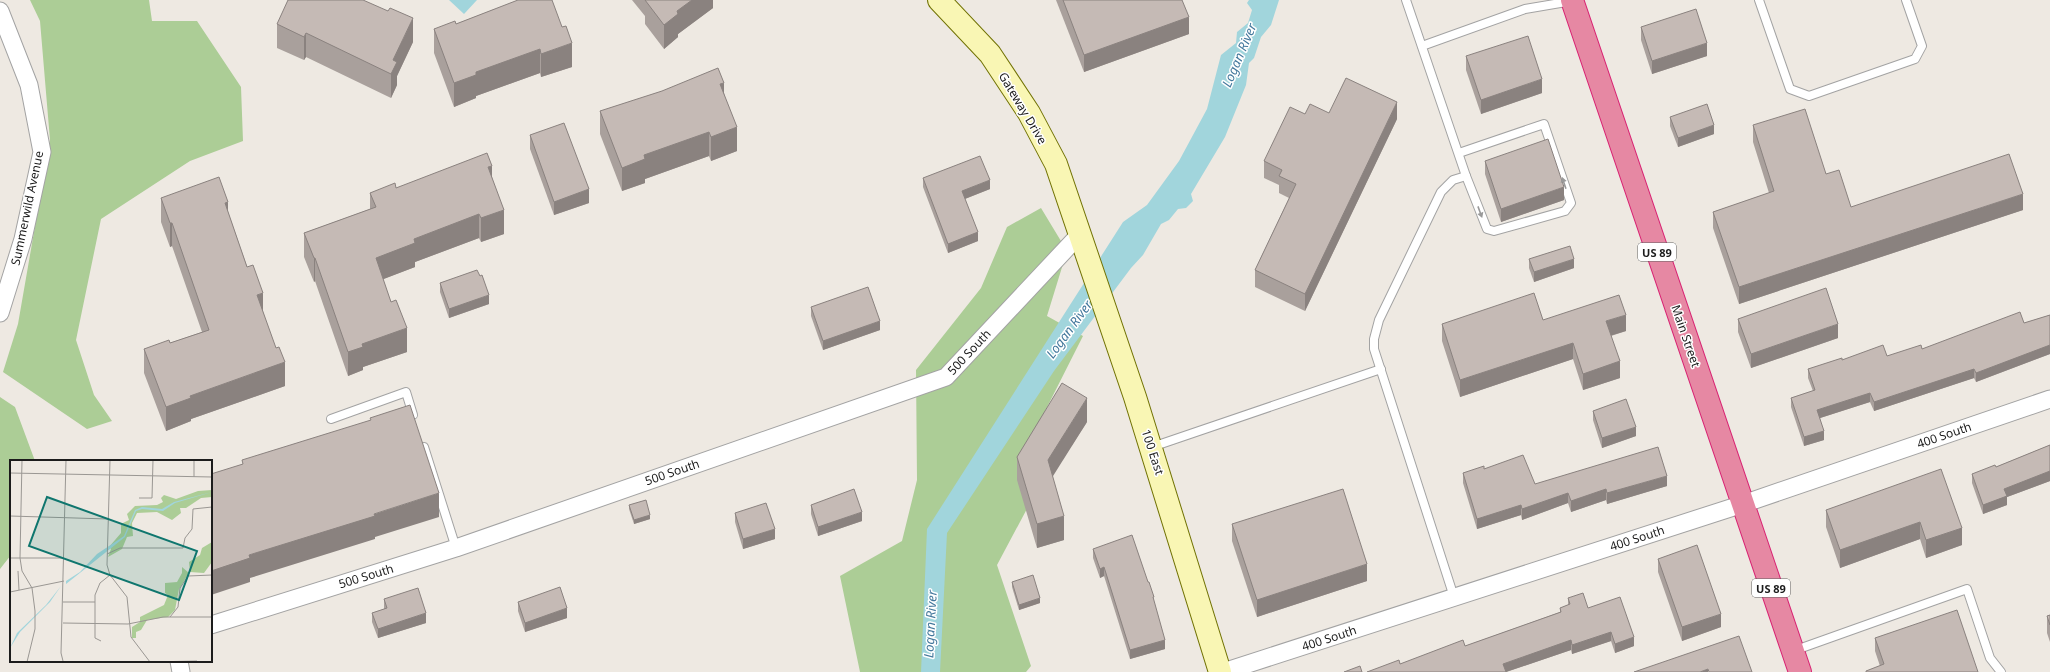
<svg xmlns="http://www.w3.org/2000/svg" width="2050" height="672" font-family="'Noto Sans',sans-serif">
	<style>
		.forest { fill: #accd96 }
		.water { fill: #a1d5dc }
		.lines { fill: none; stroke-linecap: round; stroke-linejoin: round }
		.lane-casing { stroke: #a3a3a3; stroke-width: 10 }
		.street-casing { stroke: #a3a3a3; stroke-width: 19 }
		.secondary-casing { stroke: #717204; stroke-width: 24 }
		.highway-casing { stroke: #d82373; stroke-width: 24 }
		.lane { stroke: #fff; stroke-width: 8 }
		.street { stroke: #fff; stroke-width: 17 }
		.secondary { stroke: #f9f6b4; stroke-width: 22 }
		.highway { stroke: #e688a3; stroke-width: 22 }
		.wall { fill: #a9a09c }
		.shaded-wall { fill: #8a827f }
		.building { fill: #c5bab5; stroke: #8a827f }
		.oneway { fill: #999 }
		.labels { text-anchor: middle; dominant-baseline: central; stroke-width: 3; stroke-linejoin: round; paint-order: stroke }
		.shield { fill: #fff; stroke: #606060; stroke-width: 1 }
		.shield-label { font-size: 11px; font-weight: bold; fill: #1c1c1c }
		.street-label { font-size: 12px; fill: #1c1c1c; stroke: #fff }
		.water-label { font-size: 13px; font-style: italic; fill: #43789c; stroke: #fff }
		.inset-road { fill: none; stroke: #9a9793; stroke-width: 1 }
		.view { fill: #0f766e; fill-opacity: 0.15; stroke: #0f766e; stroke-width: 2 }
		.inset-edge { fill: none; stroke: #1c1c1c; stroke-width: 2 }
	</style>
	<rect width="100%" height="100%" fill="#eee9e2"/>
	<g class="forest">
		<polygon points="30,0 149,0 152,21 197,21 241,87 243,141 190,161 101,219 76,340 94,395 112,421 87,429 3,372 18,324 50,140 40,21"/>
		<polygon points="1041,208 1067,251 1047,316 1083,336 1037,427 1029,505 997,565 1031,666 1026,672 860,672 840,576 902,541 917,480 916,370 981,288 1007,227"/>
		<polygon points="0,397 15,407 35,461 11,461 11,555 0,569"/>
	</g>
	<g class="water">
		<polygon points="449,0 477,0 464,14"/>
		<polygon points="1249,0 1279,0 1271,25 1261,37 1254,58 1249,63 1246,85 1225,137 1191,194 1193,201 1186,208 1178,209 1169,220 1161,224 1143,255 1131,268 1054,371 947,533 940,672 921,672 927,529 1123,222 1147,205 1179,161 1207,109 1221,55 1236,43 1237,32 1248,23 1252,10 1247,3"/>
	</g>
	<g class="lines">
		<defs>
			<g id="lane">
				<polyline points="1406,0 1466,176 1487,229 1494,231 1565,211 1571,203 1544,124 1459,153"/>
				<polyline points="1759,0 1790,89 1809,96 1915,59 1922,46 1906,0"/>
				<polyline points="1422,46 1525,9 1572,1"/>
				<polyline points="331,419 406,392 413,415"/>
				<polyline points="424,447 456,548"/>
				<polyline points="1152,447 1381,369"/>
				<polyline points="1454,597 1374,349 1374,339 1379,320 1441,192 1453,180 1466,176"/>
				<polyline points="1793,651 1967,589 1990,658 2001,672"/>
			</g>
			<g id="street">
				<polyline points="0,11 29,85 42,152 23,239 0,313"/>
				<polyline points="211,625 456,548 946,377 1080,234"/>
				<polyline points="179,661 181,672"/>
				<polyline points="1223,672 1743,504 2050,399"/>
			</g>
			<polyline id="secondary" points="939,0 990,54 1029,113 1056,164 1135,397 1220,672"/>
			<polyline id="highway" points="1572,0 1800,672"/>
		</defs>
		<use href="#lane" class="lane-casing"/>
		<use href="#street" class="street-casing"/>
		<use href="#secondary" class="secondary-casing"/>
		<use href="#highway" class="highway-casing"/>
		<use href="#lane" class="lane"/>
		<use href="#street" class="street"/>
		<use href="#secondary" class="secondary"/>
		<use href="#highway" class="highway"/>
	</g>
	<g class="wall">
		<polygon points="632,0 713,0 713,8 678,34 678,37 664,49 645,24 645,16"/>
		<polygon points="1056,0 1182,0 1189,34 1084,72"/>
		<polygon points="495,9 572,67 541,77 540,73 476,96 476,98 454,107 434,53 434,29 456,24"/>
		<polygon points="277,24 413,42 397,76 397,85 391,98 306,57 304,60 277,48"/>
		<polygon points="1641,27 1707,56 1652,74 1641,40"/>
		<polygon points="1466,56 1542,93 1481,114 1466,70"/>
		<polygon points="724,93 737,151 711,161 709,156 645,179 645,183 622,191 600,134 600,111"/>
		<polygon points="1329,113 1397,119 1305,311 1255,287 1255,270 1289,198 1279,193 1279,185 1264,178 1264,161 1305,114"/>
		<polygon points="1670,117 1714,134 1678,147 1670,126"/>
		<polygon points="1753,125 1826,174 1851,207 2023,210 1739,304 1713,228 1713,212 1769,193 1753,142"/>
		<polygon points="530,135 589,203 554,215 530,149"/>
		<polygon points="1485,161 1564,200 1501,222 1485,174"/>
		<polygon points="492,177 504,234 481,242 479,238 415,262 415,267 383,279 407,352 363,367 363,370 348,376 315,281 314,282 304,257 304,233 370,209 370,193 396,188"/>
		<polygon points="923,178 990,189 965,199 978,241 948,253 923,187"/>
		<polygon points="161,198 228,212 263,312 285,386 191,419 191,421 166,431 144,373 144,349 170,343 202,332 172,246 170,247 161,222"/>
		<polygon points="1529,259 1574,268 1534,282 1529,268"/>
		<polygon points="440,283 489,304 449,318 440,292"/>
		<polygon points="811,307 880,330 823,350 811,316"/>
		<polygon points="2050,315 2050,354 1976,382 1974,378 1874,411 1870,402 1820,418 1824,440 1804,446 1791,407 1791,398 1813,391 1808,378 1808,369 1842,360 1887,356 1922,349 2024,323"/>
		<polygon points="1738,319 1838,338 1751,368 1738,332"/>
		<polygon points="1543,320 1626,331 1611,336 1620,378 1583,390 1573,359 1460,397 1442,341 1442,324"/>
		<polygon points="1593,411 1636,436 1602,448 1593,420"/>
		<polygon points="1087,422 1052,476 1064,540 1037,548 1017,480 1017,457"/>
		<polygon points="2050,445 2050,481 2007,497 2007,505 1983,514 1972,483 1972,474 1996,467"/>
		<polygon points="1484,469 1535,484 1667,486 1607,504 1606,500 1571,512 1568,503 1522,520 1521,515 1477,529 1463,483 1463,473"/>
		<polygon points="629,505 650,519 634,524 629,509"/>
		<polygon points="811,505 862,521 818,536 811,514"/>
		<polygon points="1826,510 1962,528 1962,545 1926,558 1920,539 1840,568 1826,527"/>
		<polygon points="735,513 775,539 743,549 735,522"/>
		<polygon points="1232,524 1367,581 1257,617 1232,541"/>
		<polygon points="1093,549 1165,649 1130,659 1104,576 1100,578 1093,558"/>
		<polygon points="1658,559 1721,627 1682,641 1658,572"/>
		<polygon points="1012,582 1040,603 1019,610 1012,587"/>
		<polygon points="1568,598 1588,608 1634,646 1615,653 1611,641 1572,654 1571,650 1506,672 1400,664 1465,646 1560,612 1560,608 1568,605"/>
		<polygon points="384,599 426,623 378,638 372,622 372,613 384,609"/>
		<polygon points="518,602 567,618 525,632 518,611"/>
		<polygon points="2050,615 2050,642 2047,633 2047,616"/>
		<polygon points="1875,638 1978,672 1866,672 1866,671 1880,666 1875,651"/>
	</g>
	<g class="shaded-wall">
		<polygon points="692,0 713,0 713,8 678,34 678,37 664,49 664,25 677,11"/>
		<polygon points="1189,17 1189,34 1084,72 1084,55"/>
		<polygon points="413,18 413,42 397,76 397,85 391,98 391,74 393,60"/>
		<polygon points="306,33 306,57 304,60 304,37"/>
		<polygon points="572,43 572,67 541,77 541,54"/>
		<polygon points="1707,43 1707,56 1652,74 1652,61"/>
		<polygon points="540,49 540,73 476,96 476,98 454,107 454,83 476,72"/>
		<polygon points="1542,79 1542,93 1481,114 1481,100"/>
		<polygon points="724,83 724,106 720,84"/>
		<polygon points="1397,102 1397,119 1305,311 1305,294"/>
		<polygon points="1714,125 1714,134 1678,147 1678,138"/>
		<polygon points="737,127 737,151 711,161 711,137"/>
		<polygon points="709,132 709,156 645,179 645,183 622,191 622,168 644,155"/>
		<polygon points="492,166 492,189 488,167"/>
		<polygon points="990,180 990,189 962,200 962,191"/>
		<polygon points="1564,187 1564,200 1501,222 1501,209"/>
		<polygon points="589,189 589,203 554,215 554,202"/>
		<polygon points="2023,194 2023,210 1739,304 1739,287"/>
		<polygon points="228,202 228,226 225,203"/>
		<polygon points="504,210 504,234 481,242 481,218"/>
		<polygon points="479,214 479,238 415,262 415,267 376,282 376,258 414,239"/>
		<polygon points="170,223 172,223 172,246 170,247"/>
		<polygon points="978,232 978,241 948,253 948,244"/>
		<polygon points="314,258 315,258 315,281 314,282"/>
		<polygon points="1574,259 1574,268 1534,282 1534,272"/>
		<polygon points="263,293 263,317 257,295"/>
		<polygon points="489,295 489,304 449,318 449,309"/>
		<polygon points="1626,315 1626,331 1606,337 1606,321"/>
		<polygon points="880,321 880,330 823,350 823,341"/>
		<polygon points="1838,324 1838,338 1751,368 1751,354"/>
		<polygon points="407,328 407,352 363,367 363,370 348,376 348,352 362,344"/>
		<polygon points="1573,343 1573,359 1460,397 1460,380"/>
		<polygon points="2050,345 2050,354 1976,382 1976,373"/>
		<polygon points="1620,361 1620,378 1583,390 1583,374"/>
		<polygon points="285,362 285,386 191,419 191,421 166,431 166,407 190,396"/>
		<polygon points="1974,369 1974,378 1874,411 1874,402"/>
		<polygon points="1870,393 1870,402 1817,419 1817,410"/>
		<polygon points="1087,398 1087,422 1048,484 1048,460"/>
		<polygon points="1636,427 1636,436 1602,448 1602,438"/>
		<polygon points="1824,431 1824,440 1804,446 1804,437"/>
		<polygon points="2050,471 2050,481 2007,497 2007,505 1983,514 1983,505 2004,489"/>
		<polygon points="1667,476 1667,486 1607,504 1607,493"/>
		<polygon points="1606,489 1606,500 1571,512 1571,501"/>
		<polygon points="439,493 439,517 375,537 375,539 250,578 250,582 211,595 211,571 249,555"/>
		<polygon points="1568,493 1568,503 1522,520 1522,509"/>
		<polygon points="1521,505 1521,515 1477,529 1477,519"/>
		<polygon points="862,512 862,521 818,536 818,527"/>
		<polygon points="650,515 650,519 634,524 634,520"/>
		<polygon points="1064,516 1064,540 1037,548 1037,524"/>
		<polygon points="1920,522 1920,539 1840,568 1840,550"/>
		<polygon points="1962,528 1962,545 1926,558 1926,540"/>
		<polygon points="775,529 775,539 743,549 743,539"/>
		<polygon points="1367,564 1367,581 1257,617 1257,600"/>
		<polygon points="1104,567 1104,576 1100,578 1100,569"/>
		<polygon points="1040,598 1040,603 1019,610 1019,605"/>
		<polygon points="567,608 567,618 525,632 525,623"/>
		<polygon points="426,613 426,623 378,638 378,629"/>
		<polygon points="1721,614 1721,627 1682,641 1682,627"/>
		<polygon points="1611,632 1611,641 1572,654 1572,645"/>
		<polygon points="1634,637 1634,646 1615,653 1615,644"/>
		<polygon points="1165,640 1165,649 1130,659 1130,650"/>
		<polygon points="1571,640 1571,650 1506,672 1503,664"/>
		<polygon points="1708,669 1708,672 1700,672"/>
	</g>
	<g class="building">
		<polygon points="288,0 363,0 388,11 390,8 413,18 393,60 397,62 391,74 306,33 304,37 277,24"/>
		<polygon points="518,0 552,0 562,27 566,26 572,43 541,54 540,49 476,72 476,75 454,83 434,29 455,21 456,24"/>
		<polygon points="645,0 692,0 677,11 678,14 664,25"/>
		<polygon points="1063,0 1182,0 1189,17 1084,55"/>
		<polygon points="1696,9 1707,43 1652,61 1641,27"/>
		<polygon points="1528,36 1542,79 1481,100 1466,56"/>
		<polygon points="718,68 724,83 720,84 737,127 711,137 709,132 644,155 645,159 622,168 600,111 662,91"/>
		<polygon points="1346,78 1397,102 1305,294 1255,270 1296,184 1279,176 1282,170 1264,161 1290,107 1305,114 1310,104 1329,113"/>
		<polygon points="1707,104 1714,125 1678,138 1670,117"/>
		<polygon points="1805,109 1826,174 1839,170 1851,207 2009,154 2023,194 1739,287 1713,212 1774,191 1753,125"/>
		<polygon points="564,123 589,189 554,202 530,135"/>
		<polygon points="1548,139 1564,187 1501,209 1485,161"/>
		<polygon points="487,153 492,166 488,167 504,210 481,218 479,214 414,239 415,243 376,258 391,302 396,300 407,328 362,344 363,347 348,352 315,258 314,258 304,233 376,207 370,193 395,183 396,188"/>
		<polygon points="980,156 990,180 962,191 978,232 948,244 923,178"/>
		<polygon points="219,177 228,202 225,203 247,267 253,265 263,293 257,295 276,348 279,347 285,362 190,396 191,398 166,407 144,349 169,340 170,343 209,330 172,223 170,223 161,198"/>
		<polygon points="1570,246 1574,259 1534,272 1529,259"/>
		<polygon points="477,270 480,276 482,275 489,295 449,309 440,283"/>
		<polygon points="868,287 880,321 823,341 811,307"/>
		<polygon points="1826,288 1838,324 1751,354 1738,319"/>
		<polygon points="1534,293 1543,320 1619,295 1626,315 1606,321 1620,361 1583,374 1573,343 1460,380 1442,324"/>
		<polygon points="2020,312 2024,323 2050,315 2050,345 1976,373 1974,369 1874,402 1870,393 1817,410 1824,431 1804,437 1791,398 1815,390 1808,369 1842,358 1842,360 1883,345 1887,356 1921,345 1922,349"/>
		<polygon points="1062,383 1087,398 1048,460 1064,516 1037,524 1017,457"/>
		<polygon points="1626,399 1636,427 1602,438 1593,411"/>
		<polygon points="410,405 439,493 374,514 375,516 249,555 250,558 211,571 211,474 243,464 242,460 371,420 370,418"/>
		<polygon points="2050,445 2050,471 2004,489 2007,496 1983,505 1972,474 1995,465 1996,467"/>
		<polygon points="1658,447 1667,476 1607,493 1606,489 1571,501 1568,493 1522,509 1521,505 1477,519 1463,473 1484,466 1484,469 1523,455 1535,484"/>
		<polygon points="1941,469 1962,528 1926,540 1920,522 1840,550 1826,510"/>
		<polygon points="854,489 862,512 818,527 811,505"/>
		<polygon points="1343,489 1367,564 1257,600 1232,524"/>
		<polygon points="646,500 650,515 634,520 629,505"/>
		<polygon points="766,503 775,529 743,539 735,513"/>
		<polygon points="1132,535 1148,582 1149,582 1154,597 1153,597 1165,640 1130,650 1104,567 1100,569 1093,549"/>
		<polygon points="1697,545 1721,614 1682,627 1658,559"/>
		<polygon points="1033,575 1040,598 1019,605 1012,582"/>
		<polygon points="560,587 567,608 525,623 518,602"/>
		<polygon points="418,588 426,613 378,629 372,613 387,608 384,599"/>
		<polygon points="1583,593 1588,608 1620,597 1634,637 1615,644 1611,632 1572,645 1571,640 1503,664 1506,672 1367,672 1399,660 1400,664 1463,640 1465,646 1561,612 1560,608 1570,604 1568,598"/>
		<polygon points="1957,610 1978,672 1866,672 1866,671 1884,664 1875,638"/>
		<polygon points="2050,615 2050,625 2047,616"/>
		<polygon points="1739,636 1752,672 1709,672 1708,669 1700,672 1634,672"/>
		<polygon points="1360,666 1362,672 1344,672"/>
	</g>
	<defs><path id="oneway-solid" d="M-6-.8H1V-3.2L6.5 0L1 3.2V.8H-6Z"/></defs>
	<g class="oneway">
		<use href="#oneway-solid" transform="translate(1564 183) rotate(-109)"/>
		<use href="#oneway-solid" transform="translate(1480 212) rotate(70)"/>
	</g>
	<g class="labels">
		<g class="shield">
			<rect x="1638" y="243" width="38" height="18" rx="3"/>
			<rect x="1752" y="579" width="38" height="18" rx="3"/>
		</g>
		<g class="shield-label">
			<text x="1657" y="252">US 89</text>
			<text x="1771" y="588">US 89</text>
		</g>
		<g class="street-label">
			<text transform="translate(1023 108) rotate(59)">Gateway Drive</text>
			<text transform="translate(27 208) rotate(-78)">Summerwild Avenue</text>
			<text transform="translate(1686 336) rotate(71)">Main Street</text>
			<text transform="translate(969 352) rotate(-47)">500 South</text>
			<text transform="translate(1944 435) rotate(-19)">400 South</text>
			<text transform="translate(1153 452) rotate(72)">100 East</text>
			<text transform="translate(672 472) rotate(-19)">500 South</text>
			<text transform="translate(1637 538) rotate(-18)">400 South</text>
			<text transform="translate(366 576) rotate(-17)">500 South</text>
			<text transform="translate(1329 638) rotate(-18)">400 South</text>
		</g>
		<g class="water-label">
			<text transform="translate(1239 55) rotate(-67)">Logan River</text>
			<text transform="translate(1069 329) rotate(-54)">Logan River</text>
			<text transform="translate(930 624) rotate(-87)">Logan River</text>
		</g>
	</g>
	<g transform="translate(10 460)">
		<rect width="202" height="202" fill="#eee9e2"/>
		<path d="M202,30V37L191,38L176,48H170L171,53L162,60L147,52L127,53L122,63L123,76L117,77L112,89L98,97L101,89L99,87L111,73V64L119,60L117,54L125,46L147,45L153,42L151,38L154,35L166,39L188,31ZM202,82V102L194,113L180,112L179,102L190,95L192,88ZM172,107L179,113L169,129L165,150L158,157L137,160L131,170L126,172V178H122V167L130,162V157L154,145L158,135L155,133V123L167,122L172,113Z" fill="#accd96"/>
		<path d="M202,32L165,43L153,51L132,49L126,51L115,77L56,124V121L70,112L87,94L114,76L125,50L132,47L152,49L164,42ZM51,126L40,142L10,172L0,188L7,173L36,145Z" fill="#a1d5dc"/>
		<path class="inset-road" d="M12,0L10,98L12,111L22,128L25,151V169L17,202M100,0L97,105L100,115L117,137L121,177L140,202M0,13L202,17M184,17V0M129,38H142L143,0M0,56L98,59M97,94L110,88H173L175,78L182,69L183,49L202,47M0,98H53M8,111L9,130M0,132L54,121M53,142H85M160,157L168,147L170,128L178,116L202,115M53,163L118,164L153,157H202M91,181L85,178V135L90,123L100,115M53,201L51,193L56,0M140,202L187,201"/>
		<path class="view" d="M37,37L187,91L169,140L19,86Z"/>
		<rect width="202" height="202" class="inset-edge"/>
	</g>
</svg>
